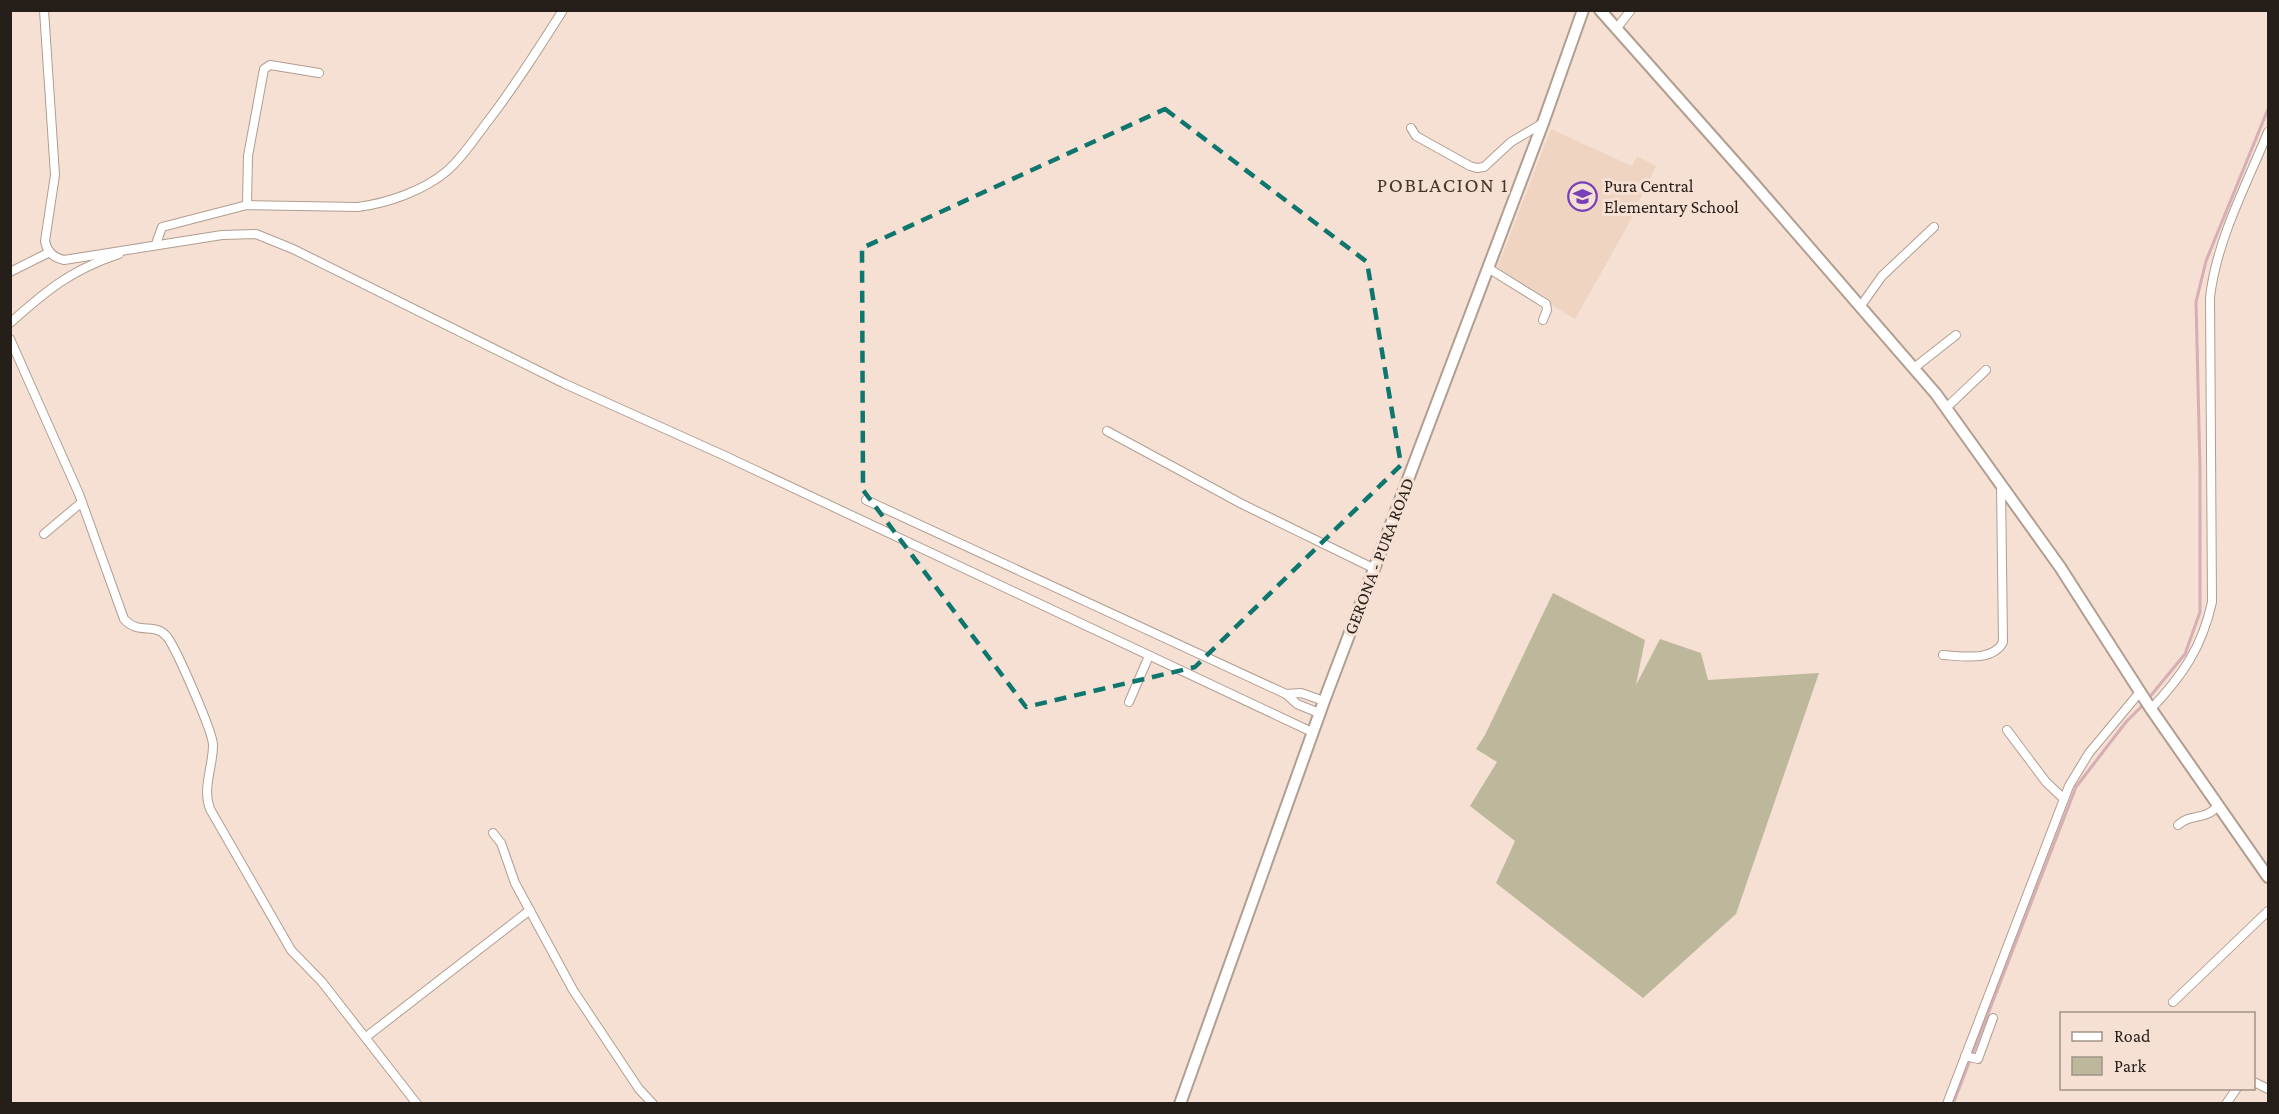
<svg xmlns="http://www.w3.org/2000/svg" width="2279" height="1114" font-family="'Crimson Pro',serif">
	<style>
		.built { fill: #efd4c2 }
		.green { fill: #bdb89b }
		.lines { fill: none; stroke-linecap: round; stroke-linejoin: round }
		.stream { stroke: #d6aeb3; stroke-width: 3 }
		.street-casing { stroke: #b19e91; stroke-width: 10 }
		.secondary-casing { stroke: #b19e91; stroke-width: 14 }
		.street { stroke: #fff; stroke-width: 8 }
		.secondary { stroke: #fff; stroke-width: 10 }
		.marked { fill: none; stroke: #0f766e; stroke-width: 4.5; stroke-dasharray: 12 8; stroke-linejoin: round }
		.labels { text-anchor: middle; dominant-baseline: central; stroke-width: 6; stroke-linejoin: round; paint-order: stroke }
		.poi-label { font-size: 18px; fill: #251e19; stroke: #f5e0d3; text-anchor: start }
		.street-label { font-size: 18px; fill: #251e19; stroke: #f5e0d3 }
		.quarter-label { font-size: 21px; letter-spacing: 1.5px; fill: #46362b; stroke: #f5e0d3 }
	</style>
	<rect width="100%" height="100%" fill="#f5e0d3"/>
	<polygon class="built" points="1551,129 1632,166 1637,156 1656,166 1627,227 1575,319 1496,271"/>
	<polygon class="green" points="1553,593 1645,640 1636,685 1660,639 1701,653 1708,680 1819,673 1736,914 1643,998 1496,883 1515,841 1470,806 1497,762 1476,749 1485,735"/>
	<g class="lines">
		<g class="stream">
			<polyline points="2148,699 2185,654 2200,612 2200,469 2196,302 2206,261 2268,109"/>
			<polyline points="1953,1104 2076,787 2126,722 2144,704"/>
		</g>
		<defs>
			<g id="street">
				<path d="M44,10L55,175L45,241C47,252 54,258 64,260L222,235L256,234L293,249L563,383L723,455L1312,732"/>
				<polyline points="1616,29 1631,10"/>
				<polyline points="1411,128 1416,136 1470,166 1477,168 1484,167 1511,142 1543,123"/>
				<polyline points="247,205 248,156 264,69 270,65 319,73"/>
				<path d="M156,244L162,227L247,205L358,207C388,203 423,191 447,171C463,157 475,138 488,121C515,86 539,48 563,10"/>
				<polyline points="1488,268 1546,304 1547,310 1543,320"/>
				<polyline points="10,272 50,252"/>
				<polyline points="1860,307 1882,276 1934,227"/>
				<path d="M10,323C47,290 71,270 119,254"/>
				<path d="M10,339L79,494L124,619C139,636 156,621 168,638C177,651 213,732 213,745C213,767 202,788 210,809L291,950L322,982L417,1104"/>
				<polyline points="1914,368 1956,335"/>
				<polyline points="1946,408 1986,370"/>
				<polyline points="1107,431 1242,504 1373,568"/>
				<polyline points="866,500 1286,694 1301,693 1324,701"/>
				<polyline points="44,534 82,502"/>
				<path d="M1943,655C1962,656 1993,662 2003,642L2001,486"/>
				<polyline points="1286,694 1297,704 1319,713"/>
				<polyline points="1129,702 1149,656"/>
				<path d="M2151,709C2182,676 2202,648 2212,602L2210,297C2217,239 2246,186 2268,132"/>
				<polyline points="2007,730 2046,782 2064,799"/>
				<path d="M2178,825C2193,812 2203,822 2218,806"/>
				<polyline points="493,833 501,843 515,883 573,990 639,1089 653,1104"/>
				<polyline points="2173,1002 2268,911"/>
				<polyline points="366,1037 530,910"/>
				<polyline points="1965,1056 1978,1059 1993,1018"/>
				<polyline points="2254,1082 2268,1089"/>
				<polyline points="1947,1104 2069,786 2089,753 2140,692"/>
				<polyline points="2226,1104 2237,1088"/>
			</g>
			<g id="secondary">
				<polyline points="1600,10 1749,178 1936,394 2060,567 2151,709 2268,877"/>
				<polyline points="1180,1104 1324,701 1543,123 1583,10"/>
			</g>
		</defs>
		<use href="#street" class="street-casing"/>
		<use href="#secondary" class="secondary-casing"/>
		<use href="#street" class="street"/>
		<use href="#secondary" class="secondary"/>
	</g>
	<path class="marked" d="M1165,109L1367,262L1401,465L1195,667L1026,707L863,490L862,248Z"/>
	<defs>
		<symbol id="school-ring" viewBox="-11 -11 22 22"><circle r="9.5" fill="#f5e0d3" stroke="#7840b6" stroke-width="1.5"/><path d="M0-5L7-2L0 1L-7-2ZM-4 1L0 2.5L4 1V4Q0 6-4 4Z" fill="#7840b6"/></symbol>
	</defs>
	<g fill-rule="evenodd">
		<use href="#school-ring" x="1566" y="180" width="33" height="33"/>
	</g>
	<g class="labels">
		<g class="poi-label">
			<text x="1604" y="186">Pura Central<tspan x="1604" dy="21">Elementary School</tspan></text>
		</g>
		<g class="street-label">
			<text transform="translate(1379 556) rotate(-69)">GERONA - PURA ROAD</text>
		</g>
		<g class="quarter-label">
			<text x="1443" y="185">POBLACION 1</text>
		</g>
	</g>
	<rect width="2279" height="1114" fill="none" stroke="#251e19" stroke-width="24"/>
	<rect x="2060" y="1012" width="195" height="78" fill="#f5e0d3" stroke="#a29289" stroke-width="1.5"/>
	<rect x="2072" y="1032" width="30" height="9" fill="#ffffff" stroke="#a29289" stroke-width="1.5"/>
	<text x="2114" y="1042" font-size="18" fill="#251e19">Road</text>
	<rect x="2072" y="1057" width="30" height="18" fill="#bdb89b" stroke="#a29289" stroke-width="1.5"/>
	<text x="2114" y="1072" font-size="18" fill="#251e19">Park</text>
</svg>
